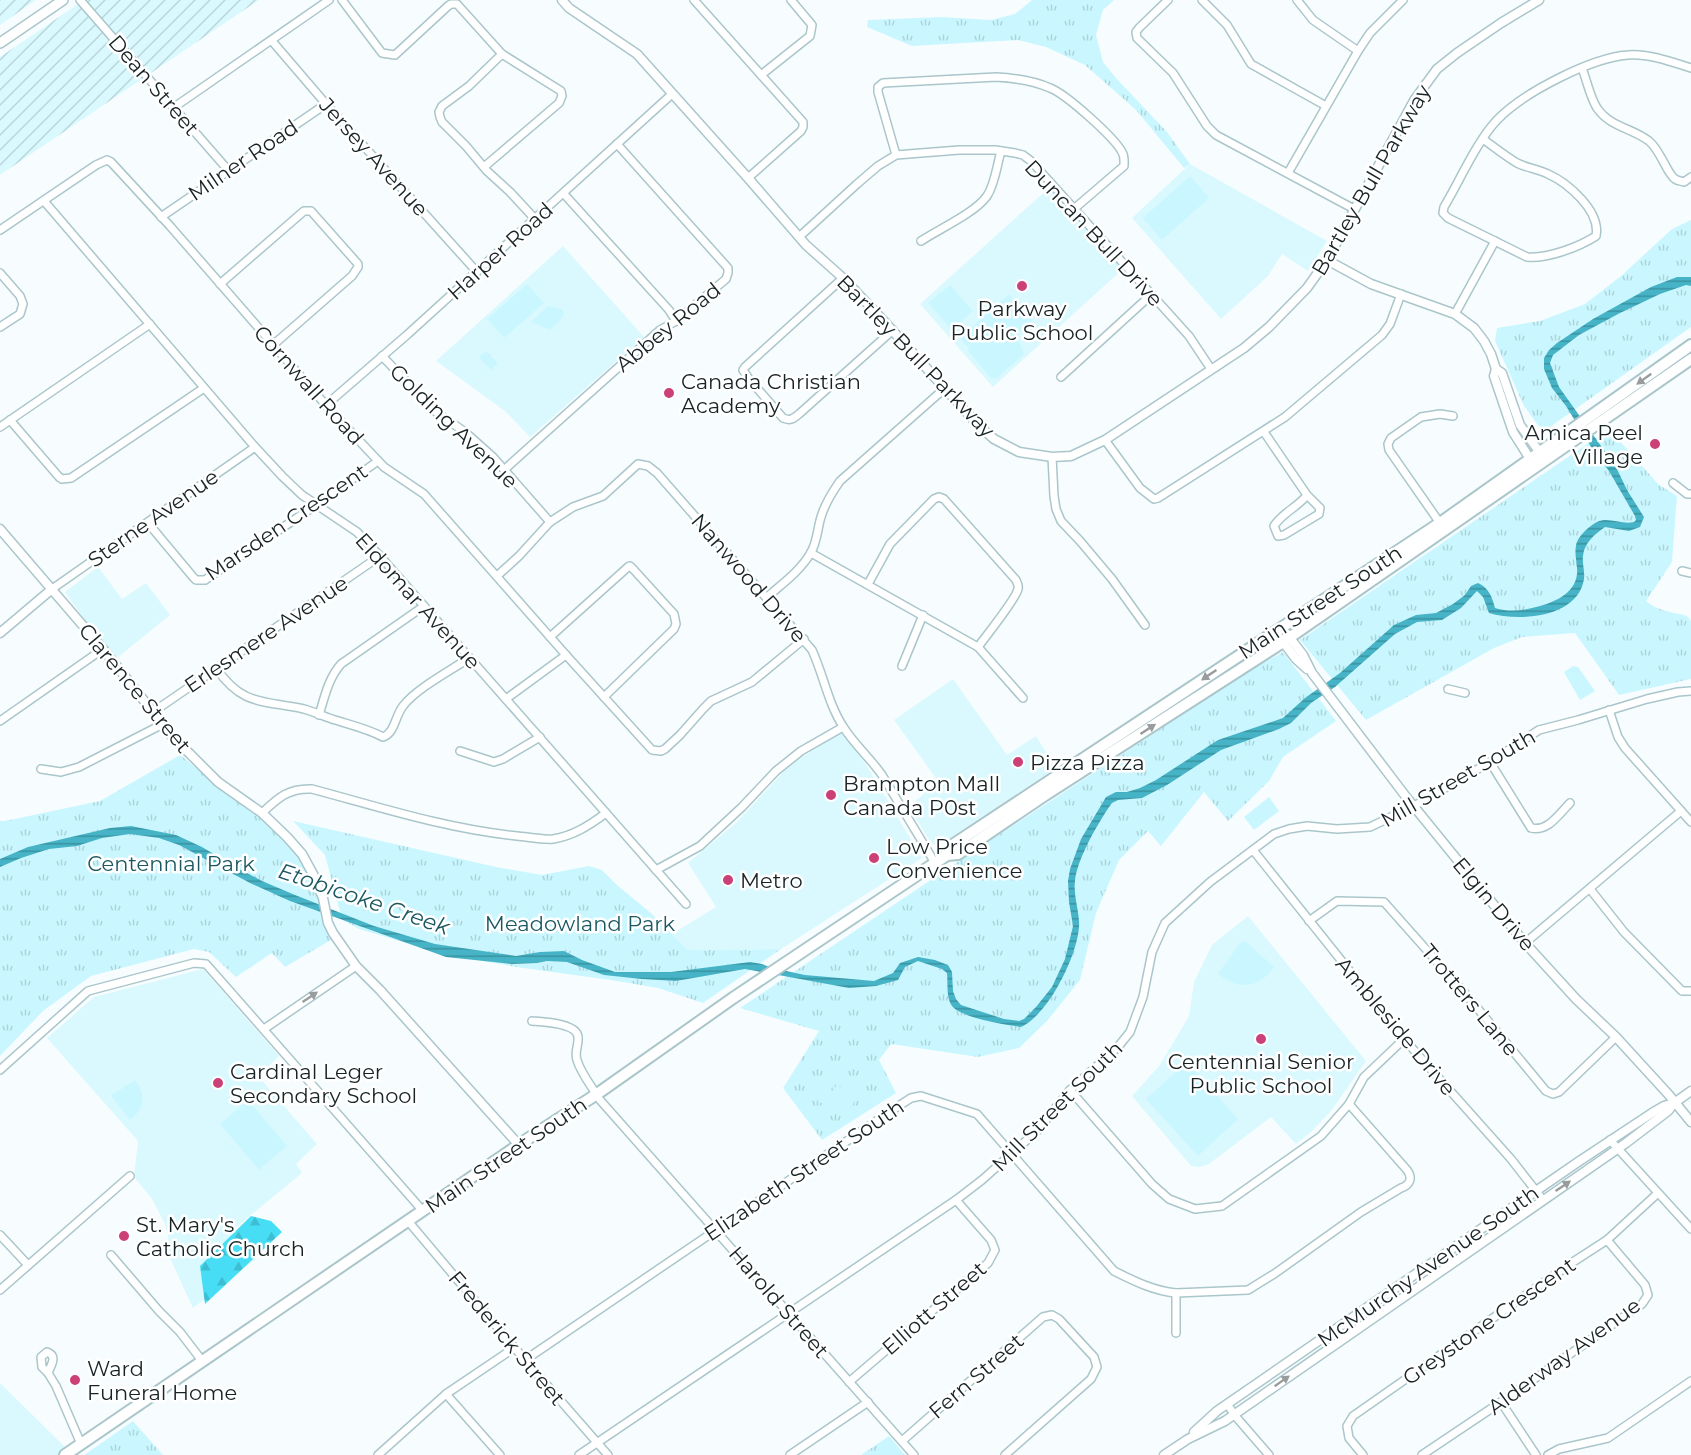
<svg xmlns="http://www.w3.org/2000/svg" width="1691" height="1455" font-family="Montserrat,sans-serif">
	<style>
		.built { fill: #daf9ff }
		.industrial { fill: url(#industrial-furrows) }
		.grass { fill: url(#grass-tufts) }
		.forest { fill: url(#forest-firs) }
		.pitch { fill: #caf7ff }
		.water { fill: url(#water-rules) }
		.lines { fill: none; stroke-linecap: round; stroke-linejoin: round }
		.minor-casing { stroke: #aac6cb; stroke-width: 10 }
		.tertiary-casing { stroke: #aac6cb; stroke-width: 11 }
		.secondary-casing { stroke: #aac6cb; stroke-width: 12 }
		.primary-casing { stroke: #aac6cb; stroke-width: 14 }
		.minor { stroke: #fff; stroke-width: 7 }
		.tertiary { stroke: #fff; stroke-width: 8 }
		.secondary { stroke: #fff; stroke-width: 9 }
		.primary { stroke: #fff; stroke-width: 10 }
		.oneway { fill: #979c9d }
		.poi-dot { fill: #cb4077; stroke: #fff; stroke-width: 2 }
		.labels { text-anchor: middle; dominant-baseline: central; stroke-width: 5; stroke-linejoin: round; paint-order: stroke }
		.street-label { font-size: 21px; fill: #182325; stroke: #fff }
		.poi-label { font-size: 21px; fill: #182325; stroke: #fff; text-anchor: start }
		.park-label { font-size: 21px; fill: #1b5862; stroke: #fff }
		.water-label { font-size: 22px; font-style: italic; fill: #1b5862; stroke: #fff }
	</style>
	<defs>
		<pattern id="industrial-furrows" width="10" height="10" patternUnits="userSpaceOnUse" patternTransform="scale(1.5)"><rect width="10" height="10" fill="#daf9ff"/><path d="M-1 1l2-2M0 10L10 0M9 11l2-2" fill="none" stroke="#bad5da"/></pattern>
		<pattern id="grass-tufts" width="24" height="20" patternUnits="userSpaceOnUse" patternTransform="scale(1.5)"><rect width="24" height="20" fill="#caf7ff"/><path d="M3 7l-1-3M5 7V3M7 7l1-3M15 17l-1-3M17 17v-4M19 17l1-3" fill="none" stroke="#add3da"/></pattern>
		<pattern id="forest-firs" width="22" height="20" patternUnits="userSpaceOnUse" patternTransform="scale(1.5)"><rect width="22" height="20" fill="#47def5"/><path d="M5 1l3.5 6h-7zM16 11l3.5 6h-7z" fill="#3dbed2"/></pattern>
		<pattern id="water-rules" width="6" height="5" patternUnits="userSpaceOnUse" patternTransform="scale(1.5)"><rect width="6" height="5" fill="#46b4c6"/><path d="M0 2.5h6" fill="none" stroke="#3992a1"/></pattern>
	</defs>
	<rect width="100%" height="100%" fill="#f7fdfe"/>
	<g class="built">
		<polygon points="1190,164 1327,241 1308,271 1282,254 1268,276 1221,319 1132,218"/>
		<polygon points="1050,187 1123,269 993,387 920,304"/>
		<polygon points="563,246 644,337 530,437 505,411 436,361"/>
		<polygon points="98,567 122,599 146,583 170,615 117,658 88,624 65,592"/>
		<polygon points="953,679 1007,755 1036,736 1056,768 938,846 931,843 909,807 938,781 894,720"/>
		<polygon points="842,731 870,771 922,858 781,949 688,950 672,934 716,907 688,863 736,823 790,765"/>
		<polygon points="1248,916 1366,1061 1331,1111 1311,1132 1296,1144 1271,1117 1209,1164 1200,1167 1191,1166 1132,1096 1160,1065 1189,1016 1194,982 1212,945"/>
		<polygon points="203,969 279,1056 258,1076 317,1144 296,1164 302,1173 235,1228 257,1258 193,1308 169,1256 168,1236 165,1224 152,1199 134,1177 138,1141 47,1038 94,997"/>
		<polygon points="0,1383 70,1452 65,1455 0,1455"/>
	</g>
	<g class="industrial">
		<polygon points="0,0 36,0 0,25"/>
		<polygon points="84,0 259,0 0,175 0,57"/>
	</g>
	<g class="grass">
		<polygon points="1032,0 1114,0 1103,10 1096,35 1103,62 1116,78 1167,132 1190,164 1184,168 1136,110 1085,65 1046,47 1018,40 912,46 867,27 868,20 941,17 991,20 1015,14"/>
		<polygon points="1691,220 1691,327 1543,432 1524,406 1495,341 1497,328 1540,321 1585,304 1621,276 1672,229"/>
		<polygon points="486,351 498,363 491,370 479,358 481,355"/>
		<path d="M1609,429L1658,484L1677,496L1672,562L1646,601C1657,611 1673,612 1687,616L1691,621V679L1619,695L1575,633L1522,637L1494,648L1366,720L1300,640Z"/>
		<polygon points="1283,652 1336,721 1283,757 1269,781 1228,821 1204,792 1161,846 1148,831 1119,860 1096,913 1080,980 1047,1021 1019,1048 978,1057 891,1044 879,1060 896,1093 822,1140 783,1088 819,1031 740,1008 971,853 1254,668"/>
		<polygon points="180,755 265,822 304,861 317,887 324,919 331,940 285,967 272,953 236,977 209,952 194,949 91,976 43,1011 0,1056 0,821 5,821 100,801"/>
		<polygon points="293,821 496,867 542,875 589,866 602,870 617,885 652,914 688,950 781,949 703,1003 658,988 611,980 523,968 443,954 359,929 342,919 325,855"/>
		<polygon points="133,1421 163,1455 84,1455"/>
		<polygon points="889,1436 905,1455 861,1455"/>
	</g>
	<polygon class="forest" points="251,1216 271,1221 282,1232 205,1304 200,1266"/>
	<g class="pitch">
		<polygon points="1190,176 1209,198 1162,240 1143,218"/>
		<polygon points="527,284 544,303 504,338 487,319"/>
		<polygon points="950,285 973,311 952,330 928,303"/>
		<polygon points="1009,294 1033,320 1015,336 1021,345 1024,354 997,378 991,378 968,351 969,348 960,338"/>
		<path d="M548,306L562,309L564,314C561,321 555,324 550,330L531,322Z"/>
		<polygon points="1573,666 1578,667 1595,691 1580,700 1564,672"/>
		<polygon points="1269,797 1279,811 1254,830 1244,817"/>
		<path d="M1245,941L1274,967C1259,988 1239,991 1218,974L1240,943Z"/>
		<polygon points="1187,1062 1238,1119 1198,1156 1146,1099"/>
		<path d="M135,1080C146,1094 145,1109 130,1120L112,1097V1095Z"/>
		<polygon points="824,1081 833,1084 826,1105 817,1101"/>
		<polygon points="836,1085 845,1089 838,1109 829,1106"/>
		<polygon points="848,1090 857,1093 850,1113 841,1110"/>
		<polygon points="248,1100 287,1146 259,1170 220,1124"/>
	</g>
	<path class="water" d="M1677,277H1691V286L1686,285L1660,294L1620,313L1579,335L1553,355L1550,363L1559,387L1616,467L1627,490L1644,517L1640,527L1629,531L1605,527C1595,534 1584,543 1583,556C1582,563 1585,571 1584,579C1578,618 1519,622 1489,613L1483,597L1477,591L1461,608L1442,620L1417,622L1395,634L1335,687L1311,703L1291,723L1279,729L1221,750L1167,785L1142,798L1118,800L1112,803C1099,821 1077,859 1075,881C1073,896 1080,912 1079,927C1077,956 1049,1014 1021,1027C1007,1025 961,1018 952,1006C946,998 948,983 947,973L942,969L918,961L905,967L898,980L876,986L849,988L745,969L676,981L642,979L604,975L567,962L547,961L537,963L512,964L446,957L290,901L250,883L179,845L159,838L130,834L102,838L77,846L49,849L21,858L0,867V859L28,847L110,828L131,826L176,835L202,847L239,869L262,881L295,895L374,926L435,944L516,956L540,952L564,951L582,960L615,972H671L750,962L762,964L772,968L805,975L874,981L893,973L900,963L918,957L935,960L948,965L952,972L953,991L956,999L961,1005L1004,1019L1019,1021L1024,1019L1036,1007L1052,987L1065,959L1073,926L1069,902L1068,881L1070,869L1081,839L1106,797L1116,792H1127L1140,788L1156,780L1218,740L1283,718L1305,698L1340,673L1394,625L1416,615L1436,613L1453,604L1465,595L1471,586L1478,583C1489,588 1492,597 1495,608C1509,612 1522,611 1536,607C1553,603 1575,594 1577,574C1578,565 1574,555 1576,546C1577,537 1589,526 1597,522C1608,516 1621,525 1634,522L1636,520L1635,516L1609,471L1593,450L1566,406L1552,388L1544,369V358L1549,350L1557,343L1593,319L1651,287Z"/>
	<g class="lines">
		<defs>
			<g id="minor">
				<polyline points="80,0 228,170"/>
				<polyline points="342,0 382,53 395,55 448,6 451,4 457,4 502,54 561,91 562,96 559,103 484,167"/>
				<polyline points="694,0 803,122 803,127 801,131 748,178"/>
				<polyline points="1168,0 1139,28 1136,32 1137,38 1173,73 1207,126 1216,135 1354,209"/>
				<polyline points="1202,0 1227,25 1251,64 1326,106"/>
				<polyline points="1297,0 1313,20 1358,51"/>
				<polyline points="272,41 326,104 477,272"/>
				<polyline points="502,54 469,86 442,106 439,112 440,117 442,122 466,146 487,171 510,192 535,219"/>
				<path d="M1582,68C1587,81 1590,97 1597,108C1610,127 1632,128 1649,141C1661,151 1667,174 1675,179C1678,181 1681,181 1684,182L1691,177"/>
				<polyline points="761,75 810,36 812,25 791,0"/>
				<polyline points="173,108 329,0"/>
				<path d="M1483,139C1494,147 1505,156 1517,163C1527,168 1538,169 1548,174C1568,183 1601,211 1596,236C1579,247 1547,259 1527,257L1448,218L1443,213L1444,207C1459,182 1477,141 1497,120C1523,93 1590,58 1628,55C1647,53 1672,62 1691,68"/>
				<path d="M896,155L878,92V87L883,83L996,77C1015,78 1032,80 1050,88C1066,94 1114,137 1122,152C1125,157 1124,161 1124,166L1075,208"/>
				<polyline points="1288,173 1358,51 1370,33 1403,0"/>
				<polyline points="564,194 669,310 676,321"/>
				<polyline points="44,201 255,447 282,476 302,495 357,532 380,556 686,904"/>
				<polyline points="161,217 326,104"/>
				<polyline points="0,230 96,165 107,160 111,162 170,226 331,411 384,467 424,494 566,655 652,750 661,751 665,749 680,735 703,709 711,701 752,682 804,639"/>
				<polyline points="799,237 857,184 878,166 896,155 959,150 995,150 1015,153 1023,155 1031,161 1189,336 1211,369"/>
				<path d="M921,241C939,229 975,213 987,196C995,184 997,165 1001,151"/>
				<polyline points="0,273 20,296 23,304 20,314 0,327"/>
				<path d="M843,278L745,367L743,370L749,379L783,418C790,421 793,419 799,414L893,330"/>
				<polyline points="220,284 304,211 311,211 358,264 358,267 352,276 273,345"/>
				<polyline points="1455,314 1495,241"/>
				<polyline points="382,356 436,412 465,432 493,457 550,522"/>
				<polyline points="1061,377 1152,294"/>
				<polyline points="326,405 408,334 672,94"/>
				<polyline points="10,420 59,477 62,479 71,478 204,388"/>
				<polyline points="0,427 150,324"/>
				<path d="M1264,432L1307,495C1298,507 1282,513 1274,526L1278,536L1284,535L1319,514L1320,508L1307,495"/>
				<polyline points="1105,440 1140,488 1154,499 1158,498 1285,417 1382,335 1390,324 1401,294"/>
				<polyline points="1052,457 1054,496 1056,509 1061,521 1080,541 1112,579 1145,625"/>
				<polyline points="505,469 660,330 676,321 726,279 728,273 728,268 617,144"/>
				<polyline points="1673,483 1687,494 1691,494"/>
				<polyline points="148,523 193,577 196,580 205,580 316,505 378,461"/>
				<polyline points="1442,526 1389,450 1388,444 1391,438 1421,417 1440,414 1453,416"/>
				<polyline points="811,553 978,647 1023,698"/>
				<polyline points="1682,571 1691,573"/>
				<path d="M497,576L519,556L550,522L573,507L603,496L638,464L648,466L657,473L812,650C824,676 828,704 844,728C855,745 870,758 882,775L935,863"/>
				<path d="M868,584L890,544L934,499L939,497L944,499L1016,580C1017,583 1019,585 1018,589C1016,599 986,636 978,647"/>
				<polyline points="52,589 255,447"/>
				<path d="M767,597C782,584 800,571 810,554C818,542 817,527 822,514C826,502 833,491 840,481L944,389"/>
				<polyline points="550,637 628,567 630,566 634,570 674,614 676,624 674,629 604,697"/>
				<polyline points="902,666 923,615"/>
				<path d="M216,668C243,707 264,700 304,709C315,712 325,717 335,720C351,725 368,729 383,737C395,733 395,716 403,706C417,688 450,671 469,658"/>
				<polyline points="1448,689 1465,693"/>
				<polyline points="506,699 566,655"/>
				<polyline points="1609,710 1618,737 1625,748 1691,822"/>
				<polyline points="153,712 380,556"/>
				<path d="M319,715C325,696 328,679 341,664L424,606"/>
				<polyline points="0,721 103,649"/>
				<polyline points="460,751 494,762 503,759 540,737"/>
				<path d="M1490,762L1531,828C1548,832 1559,814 1570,803"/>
				<polyline points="41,769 61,772 79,767 161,725"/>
				<path d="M262,813C278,798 288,788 312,789C379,807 447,829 517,836C528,837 542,840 553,839C573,836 590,825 606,813"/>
				<polyline points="1253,850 1404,1039 1511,1159 1543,1200"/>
				<polyline points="656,870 700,846 742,807 776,771 801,751 843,727"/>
				<polyline points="1590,889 1624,932 1682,991 1691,991"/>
				<polyline points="1309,921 1337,901 1384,902 1464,992 1546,1091 1553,1094 1559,1092 1616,1037"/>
				<polyline points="1525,943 1681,811"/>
				<path d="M532,1021C543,1022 577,1023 578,1037C579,1045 574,1052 577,1060C581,1074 593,1088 600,1100L914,1455"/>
				<polyline points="264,1029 356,966"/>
				<polyline points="0,1070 88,991 194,963 206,964 423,1211"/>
				<polyline points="1070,1090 1152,1184 1169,1199 1195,1209 1222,1206 1321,1136 1349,1104 1364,1077 1404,1039"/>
				<polyline points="1610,1140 1691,1229"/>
				<polyline points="408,1221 525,1360 608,1455"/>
				<polyline points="0,1235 28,1265"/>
				<polyline points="111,1255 159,1311 180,1332 203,1362"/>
				<polyline points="0,1290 130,1176"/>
				<polyline points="1176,1293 1176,1333"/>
				<path d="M525,1360L894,1109L911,1098L921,1096L977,1114L1114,1271C1134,1281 1154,1291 1176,1293L1248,1290L1274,1274L1361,1212L1401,1188C1410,1185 1413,1178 1407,1170L1349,1104"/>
				<path d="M48,1373C51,1365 58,1356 47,1352L41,1357L42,1367L48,1373L56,1386L81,1444"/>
				<polyline points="849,1382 988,1263 995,1250 991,1240 956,1200"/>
				<polyline points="446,1394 500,1455"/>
				<polyline points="1501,1402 1536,1455"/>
				<polyline points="1227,1404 1237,1418 1269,1455"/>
				<polyline points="902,1441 1043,1317 1052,1315 1059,1319 1094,1357 1097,1367 1091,1379 1005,1455"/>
				<polyline points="378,1455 446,1394 514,1348"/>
				<polyline points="579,1455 956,1200 982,1180 1037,1131 1070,1090 1117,1048 1130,1032 1143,997 1152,952 1165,923 1210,882 1274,834 1289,829 1307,826 1337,829 1370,827 1414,806 1490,762 1539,730 1578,720 1647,699 1678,692 1691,691"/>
				<polyline points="790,1455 868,1402"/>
				<polyline points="1363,1455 1349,1438 1347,1426 1353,1416 1573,1262 1607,1240 1658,1193"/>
				<polyline points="1422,1455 1501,1402 1642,1304 1648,1295 1645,1285 1607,1240"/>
				<polyline points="1548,1455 1559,1449 1608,1438 1691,1381"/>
			</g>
			<g id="tertiary">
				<polyline points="562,0 569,8 637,54 748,178 806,245 843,278 882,319 978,425 994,439 1019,452 1052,457 1071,456 1105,440 1244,348 1269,327 1307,288 1327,260 1415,99 1437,69 1457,53 1501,23 1539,0"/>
				<polyline points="1327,260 1371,284 1455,314 1474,328 1484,341 1491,354 1496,369 1502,373 1520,425 1543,457"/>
				<polyline points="1496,369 1494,376 1513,432 1532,462"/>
				<polyline points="0,529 103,649 153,712 161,725 218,782 262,813 287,837 302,854 314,876 323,898 328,923 333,933 356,966 380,990 519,1145"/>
				<polyline points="0,633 52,589"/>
				<polyline points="1287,634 1303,655 1312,673 1407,798 1525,943 1576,999 1616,1037 1669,1095 1691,1122"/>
				<polyline points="1280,638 1296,659 1307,669"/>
				<polyline points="1194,1432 1217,1411 1578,1162 1652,1113 1664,1106 1674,1103"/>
				<polyline points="1164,1455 1188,1439 1225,1421 1626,1143 1668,1111 1674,1103 1691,1091"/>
			</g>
			<polyline id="secondary" points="0,43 63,0"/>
			<g id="primary">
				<polyline points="947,855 958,854 1045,795 1283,642 1691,359"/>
				<polyline points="65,1455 526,1140 597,1094 733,998 935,863 947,855 954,844 1440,523 1691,345"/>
			</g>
		</defs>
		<use href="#minor" class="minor-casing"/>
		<use href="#tertiary" class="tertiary-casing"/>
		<use href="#secondary" class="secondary-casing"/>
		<use href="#primary" class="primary-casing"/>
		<use href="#minor" class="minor"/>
		<use href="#tertiary" class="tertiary"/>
		<use href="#secondary" class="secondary"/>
		<use href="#primary" class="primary"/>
	</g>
	<defs><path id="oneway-solid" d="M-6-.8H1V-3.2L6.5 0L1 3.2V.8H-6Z" transform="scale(1.5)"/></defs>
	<g class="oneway">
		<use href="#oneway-solid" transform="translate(1644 379) rotate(144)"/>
		<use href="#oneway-solid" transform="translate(1209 675) rotate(146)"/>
		<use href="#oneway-solid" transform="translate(1148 729) rotate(-33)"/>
		<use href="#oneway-solid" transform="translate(310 997) rotate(-34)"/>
		<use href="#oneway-solid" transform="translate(1563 1186) rotate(-34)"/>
		<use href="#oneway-solid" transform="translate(1282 1381) rotate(-35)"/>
	</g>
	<g class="poi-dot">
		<circle cx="1022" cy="286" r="6"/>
		<circle cx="669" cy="393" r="6"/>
		<circle cx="1655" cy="444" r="6"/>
		<circle cx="1018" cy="762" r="6"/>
		<circle cx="831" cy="795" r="6"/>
		<circle cx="874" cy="858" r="6"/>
		<circle cx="728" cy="880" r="6"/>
		<circle cx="1261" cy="1039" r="6"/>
		<circle cx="218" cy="1083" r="6"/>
		<circle cx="124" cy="1236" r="6"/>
		<circle cx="75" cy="1380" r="6"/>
	</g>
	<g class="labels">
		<g class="street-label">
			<text transform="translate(154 85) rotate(49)">Dean Street</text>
			<text transform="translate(374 157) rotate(48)">Jersey Avenue</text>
			<text transform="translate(243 160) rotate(-34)">Milner Road</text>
			<text transform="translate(1371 180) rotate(-60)">Bartley Bull Parkway</text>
			<text transform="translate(1094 233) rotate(47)">Duncan Bull Drive</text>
			<text transform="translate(500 251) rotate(-42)">Harper Road</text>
			<text transform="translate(668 327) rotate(-39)">Abbey Road</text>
			<text transform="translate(916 356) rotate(46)">Bartley Bull Parkway</text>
			<text transform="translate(309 385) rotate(48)">Cornwall Road</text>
			<text transform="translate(454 426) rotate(44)">Golding Avenue</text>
			<text transform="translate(153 518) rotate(-35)">Sterne Avenue</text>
			<text transform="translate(286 522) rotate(-34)">Marsden Crescent</text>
			<text transform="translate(749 578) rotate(49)">Nanwood Drive</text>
			<text transform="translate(418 601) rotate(48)">Eldomar Avenue</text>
			<text transform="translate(1320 602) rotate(-33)">Main Street South</text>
			<text transform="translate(266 634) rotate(-34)">Erlesmere Avenue</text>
			<text transform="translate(135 688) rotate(50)">Clarence Street</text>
			<text transform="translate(1458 778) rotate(-30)">Mill Street South</text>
			<text transform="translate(1494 904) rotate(50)">Elgin Drive</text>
			<text transform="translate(1470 1000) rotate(50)">Trotters Lane</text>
			<text transform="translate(1396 1026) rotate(50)">Ambleside Drive</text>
			<text transform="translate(1057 1106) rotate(-45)">Mill Street South</text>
			<text transform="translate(506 1155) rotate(-34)">Main Street South</text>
			<text transform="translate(804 1170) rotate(-34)">Elizabeth Street South</text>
			<text transform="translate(1428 1266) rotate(-35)">McMurchy Avenue South</text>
			<text transform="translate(779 1302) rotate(49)">Harold Street</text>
			<text transform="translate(934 1308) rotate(-41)">Elliott Street</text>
			<text transform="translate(1489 1321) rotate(-35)">Greystone Crescent</text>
			<text transform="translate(507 1338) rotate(50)">Frederick Street</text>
			<text transform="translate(1564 1356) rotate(-36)">Alderway Avenue</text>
			<text transform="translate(976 1376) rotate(-41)">Fern Street</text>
		</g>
		<g class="poi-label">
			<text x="1022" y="308" text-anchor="middle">Parkway<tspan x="1022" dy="24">Public School</tspan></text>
			<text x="681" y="381">Canada Christian<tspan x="681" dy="24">Academy</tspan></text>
			<text x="1643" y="432" text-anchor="end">Amica Peel<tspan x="1643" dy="24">Village</tspan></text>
			<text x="1030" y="762">Pizza Pizza</text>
			<text x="843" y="783">Brampton Mall<tspan x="843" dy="24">Canada P0st</tspan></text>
			<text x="886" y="846">Low Price<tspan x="886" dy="24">Convenience</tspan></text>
			<text x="740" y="880">Metro</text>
			<text x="1261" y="1061" text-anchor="middle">Centennial Senior<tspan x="1261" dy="24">Public School</tspan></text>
			<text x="230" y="1071">Cardinal Leger<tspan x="230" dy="24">Secondary School</tspan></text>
			<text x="136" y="1224">St. Mary's<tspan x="136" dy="24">Catholic Church</tspan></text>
			<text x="87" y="1368">Ward<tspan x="87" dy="24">Funeral Home</tspan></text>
		</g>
		<g class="park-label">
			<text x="171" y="863">Centennial Park</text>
			<text x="580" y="923">Meadowland Park</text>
		</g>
		<g class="water-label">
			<text transform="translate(364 899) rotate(19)">Etobicoke Creek</text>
		</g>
	</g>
</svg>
